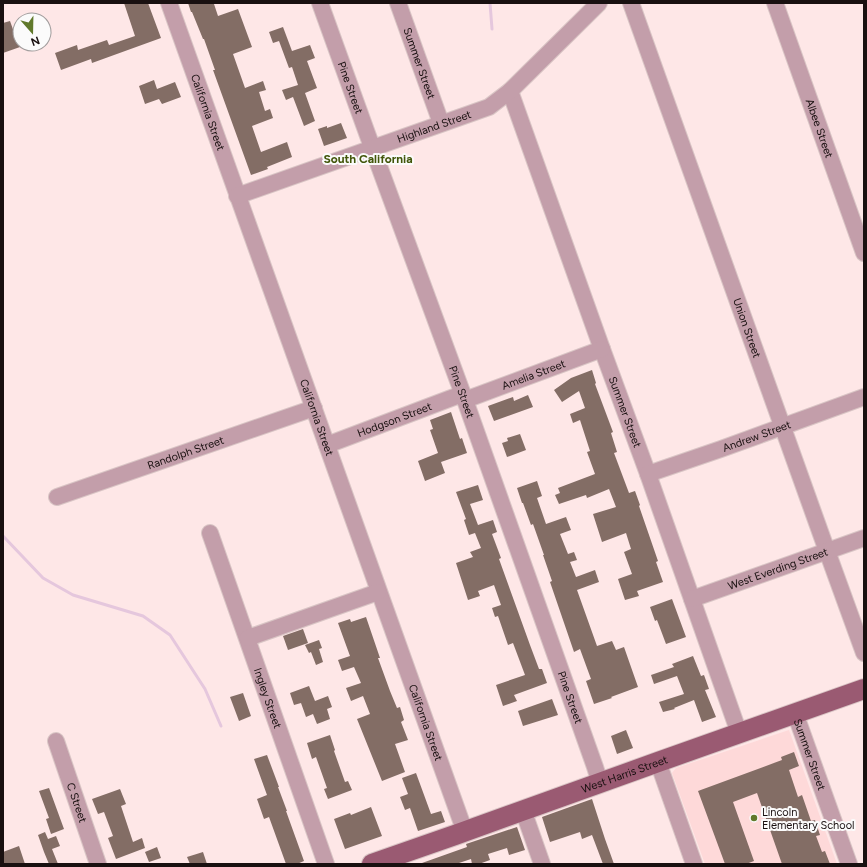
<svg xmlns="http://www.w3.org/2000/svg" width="867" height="867" font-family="Figtree,sans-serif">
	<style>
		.built { fill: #fed9d9 }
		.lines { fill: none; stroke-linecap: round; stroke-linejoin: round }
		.stream { stroke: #e5c7dd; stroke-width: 3 }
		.building { fill: #836d65 }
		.minor-casing { stroke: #d9c5c5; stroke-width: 18 }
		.major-casing { stroke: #d9c5c5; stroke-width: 22 }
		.minor { stroke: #c39eaa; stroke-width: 16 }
		.major { stroke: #9a5a72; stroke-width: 20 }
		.poi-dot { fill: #60792b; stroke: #fbfbfb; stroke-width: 1.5 }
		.labels { text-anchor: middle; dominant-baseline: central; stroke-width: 4; stroke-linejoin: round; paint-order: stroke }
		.street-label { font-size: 11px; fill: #191010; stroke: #fbfbfb }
		.poi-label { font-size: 11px; fill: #191010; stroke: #fbfbfb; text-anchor: start }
		.neighbourhood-label { font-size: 12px; font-weight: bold; fill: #415509; stroke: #fbfbfb }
	</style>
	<rect width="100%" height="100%" fill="#fee7e7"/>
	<polygon class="built" points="789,730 837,864 705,864 672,773 676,768"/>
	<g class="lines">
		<g class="stream">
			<polyline points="490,3 492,29"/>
			<polyline points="3,536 43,578 73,595 143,616 170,635 205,689 221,726"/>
		</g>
	</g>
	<g class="building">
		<polygon points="124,3 148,3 161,38 92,63 91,59 61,70 55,53 77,45 78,50 107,40 109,45 135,36"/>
		<polygon points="188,3 214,3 214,4 218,16 238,9 252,47 233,54 245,88 263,81 266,90 259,92 265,111 270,109 273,118 252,126 261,152 287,142 292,157 267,167 268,169 251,175 213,70 215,70 204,39 203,39 192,12 191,12"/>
		<polygon points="10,21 15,35 20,33 20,47 3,53 3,23"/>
		<polygon points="283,27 292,51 310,45 315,58 307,61 317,88 305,93 315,121 304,126 293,97 286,100 282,90 298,85 292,67 289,68 279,41 273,43 269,32"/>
		<polygon points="154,80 157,89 175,82 181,97 162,104 159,99 145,104 139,86"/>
		<polygon points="341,123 347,138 324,146 318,129 327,126 327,128"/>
		<polygon points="592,370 596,383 595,384 613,432 611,433 617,452 614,453 629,493 635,491 640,505 639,506 658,561 656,562 663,582 637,591 639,596 625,600 618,579 632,574 624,552 631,549 626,533 602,542 593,514 616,507 609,489 587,498 586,495 559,504 555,495 560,493 558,488 595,474 587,452 590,451 580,420 573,423 570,414 585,408 579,391 562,402 554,390 571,378"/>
		<polygon points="528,395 533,407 494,421 488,406 513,397 514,401"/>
		<polygon points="451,412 460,439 462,438 467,453 441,462 445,473 425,481 418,461 438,453 430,430 433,429 430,420"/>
		<polygon points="520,434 526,450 507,457 502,443 508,441 507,438"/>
		<polygon points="537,481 542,496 537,498 546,524 566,517 571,530 560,534 568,554 574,552 577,560 570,562 576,577 595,570 599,582 577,590 597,646 612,641 616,650 624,647 638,687 611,697 612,698 594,704 586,681 591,679 580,649 574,652 550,582 552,581 543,555 544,555 533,524 531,525 523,503 522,503 517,488"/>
		<polygon points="478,485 483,500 470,504 478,525 493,520 497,532 492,534 501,558 499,559 530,645 539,669 542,669 547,683 514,695 517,701 503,706 496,685 525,675 513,643 508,645 498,616 495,617 492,608 501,605 494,585 478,591 480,596 468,600 456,563 473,557 470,552 481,548 475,533 469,535 464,520 466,519 456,492"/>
		<polygon points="672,599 686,637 666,644 657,620 655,621 650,607"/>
		<polygon points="366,617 380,658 378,658 390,691 397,708 400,707 404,720 401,722 408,740 395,744 405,772 382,781 357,719 370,714 363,696 351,701 346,688 361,683 354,667 342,671 338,660 350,656 338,623 350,619 351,622"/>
		<polygon points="303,629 308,643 288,650 283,636"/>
		<polygon points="319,640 322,648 319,649 323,662 316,665 311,652 309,653 305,645"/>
		<polygon points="693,656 701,676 704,675 709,689 705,690 716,717 702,722 694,700 674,708 675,709 663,712 659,702 684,694 677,676 654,684 651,675 674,667 672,664"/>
		<polygon points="309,686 315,701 328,696 332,707 327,709 330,719 317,724 313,714 306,717 301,703 294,705 290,693"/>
		<polygon points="243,693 251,716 239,721 230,697"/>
		<polygon points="552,699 558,715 523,726 518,711"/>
		<polygon points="626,730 633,748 617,754 611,736"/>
		<polygon points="330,735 335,750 334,751 345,782 348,781 352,790 328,799 324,789 327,788 316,757 312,759 307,743"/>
		<polygon points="794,752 799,766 789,770 798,797 802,795 811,821 815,820 820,835 816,836 822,852 825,851 830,864 782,864 757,793 733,802 754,861 746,864 725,864 698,791 782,760 781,757"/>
		<polygon points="267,755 279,787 278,787 287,811 286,811 304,861 297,864 286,864 269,817 264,819 257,799 267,795 254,759"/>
		<polygon points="416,773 431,814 441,811 445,822 418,831 410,808 405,810 400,797 408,794 402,778"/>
		<polygon points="49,788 64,829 51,834 46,819 49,818 39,791"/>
		<polygon points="120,789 126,804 121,806 133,842 142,838 145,848 116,859 108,838 113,836 104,812 98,814 92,799"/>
		<polygon points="592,799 605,839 614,864 603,864 592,835 582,839 580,832 550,842 542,817"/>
		<polygon points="371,807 382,836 345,849 334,819 350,813 351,815"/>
		<polygon points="517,827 525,850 509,855 507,848 488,854 490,860 479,864 472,864 471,859 456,864 422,864 422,863 467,847 466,844"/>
		<polygon points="45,832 48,839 56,836 60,846 52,849 58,864 49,864 44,852 38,835"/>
		<polygon points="19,846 25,864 3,864 3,852"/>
		<polygon points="157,847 161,858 149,862 145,852"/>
		<polygon points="203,852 207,864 190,864 187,857"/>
	</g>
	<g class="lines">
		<defs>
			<g id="minor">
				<path id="s1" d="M169,3L465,832"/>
				<path id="s2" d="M320,3L368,136L465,400L595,767L600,783"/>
				<path id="s3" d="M398,3L441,123"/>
				<path id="s4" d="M631,3L827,551L864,653"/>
				<path id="s5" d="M775,3L864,253"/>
				<path id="s6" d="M510,91L602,349L648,474L739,733"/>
				<path id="s7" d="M237,196L489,107L510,91L599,3"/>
				<path id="s8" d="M465,400L602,349"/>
				<path id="s9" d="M327,445L462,394"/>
				<path id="s10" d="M648,474L721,449L864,397"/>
				<path id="s11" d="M57,497L314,408"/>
				<path id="s12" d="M210,533L326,864"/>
				<path id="s13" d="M692,599L864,538"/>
				<polyline points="248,638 378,592"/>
				<path id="s14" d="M795,713L849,864"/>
				<path id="s15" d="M56,741L98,864"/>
				<polyline points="658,762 694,864"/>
				<polyline points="523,810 542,864"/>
			</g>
			<g id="major">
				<path id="s16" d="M372,864L455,835L658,762L864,689"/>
			</g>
		</defs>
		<use href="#minor" class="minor-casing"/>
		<use href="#major" class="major-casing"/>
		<use href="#minor" class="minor"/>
		<use href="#major" class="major"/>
	</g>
	<circle class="poi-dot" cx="754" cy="818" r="4"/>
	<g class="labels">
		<g class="street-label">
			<text stroke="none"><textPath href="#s3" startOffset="64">Summer Street</textPath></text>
			<text stroke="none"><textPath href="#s2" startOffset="90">Pine Street</textPath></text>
			<text stroke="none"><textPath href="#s1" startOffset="116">California Street</textPath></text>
			<text stroke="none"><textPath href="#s7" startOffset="209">Highland Street</textPath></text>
			<text stroke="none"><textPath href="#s5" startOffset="133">Albee Street</textPath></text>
			<text stroke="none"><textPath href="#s4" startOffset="345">Union Street</textPath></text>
			<text stroke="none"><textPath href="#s8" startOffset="73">Amelia Street</textPath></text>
			<text stroke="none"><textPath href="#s2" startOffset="414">Pine Street</textPath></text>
			<text stroke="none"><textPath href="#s6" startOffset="341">Summer Street</textPath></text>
			<text stroke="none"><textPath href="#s1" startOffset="440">California Street</textPath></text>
			<text stroke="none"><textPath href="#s9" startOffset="72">Hodgson Street</textPath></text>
			<text stroke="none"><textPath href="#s10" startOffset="115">Andrew Street</textPath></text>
			<text stroke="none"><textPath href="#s11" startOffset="136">Randolph Street</textPath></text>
			<text stroke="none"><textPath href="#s13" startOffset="91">West Everding Street</textPath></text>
			<text stroke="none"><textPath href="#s12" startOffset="175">Ingley Street</textPath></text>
			<text stroke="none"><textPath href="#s2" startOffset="738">Pine Street</textPath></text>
			<text stroke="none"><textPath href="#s1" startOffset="764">California Street</textPath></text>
			<text stroke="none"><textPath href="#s14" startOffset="44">Summer Street</textPath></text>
			<text stroke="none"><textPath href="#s16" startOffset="268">West Harris Street</textPath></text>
			<text stroke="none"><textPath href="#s15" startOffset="65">C Street</textPath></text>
		</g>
		<g class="poi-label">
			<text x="762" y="812">Lincoln<tspan x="762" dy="13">Elementary School</tspan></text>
		</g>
		<g class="neighbourhood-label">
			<text x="368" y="159">South California</text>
		</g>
	</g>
	<rect width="867" height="867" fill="none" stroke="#191010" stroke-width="8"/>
	<g transform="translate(32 32) rotate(160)"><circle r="19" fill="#fbfbfb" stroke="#a19d9d"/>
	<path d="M0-3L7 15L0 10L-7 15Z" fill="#60792b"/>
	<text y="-6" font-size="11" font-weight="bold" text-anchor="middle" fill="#191010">N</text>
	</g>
</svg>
